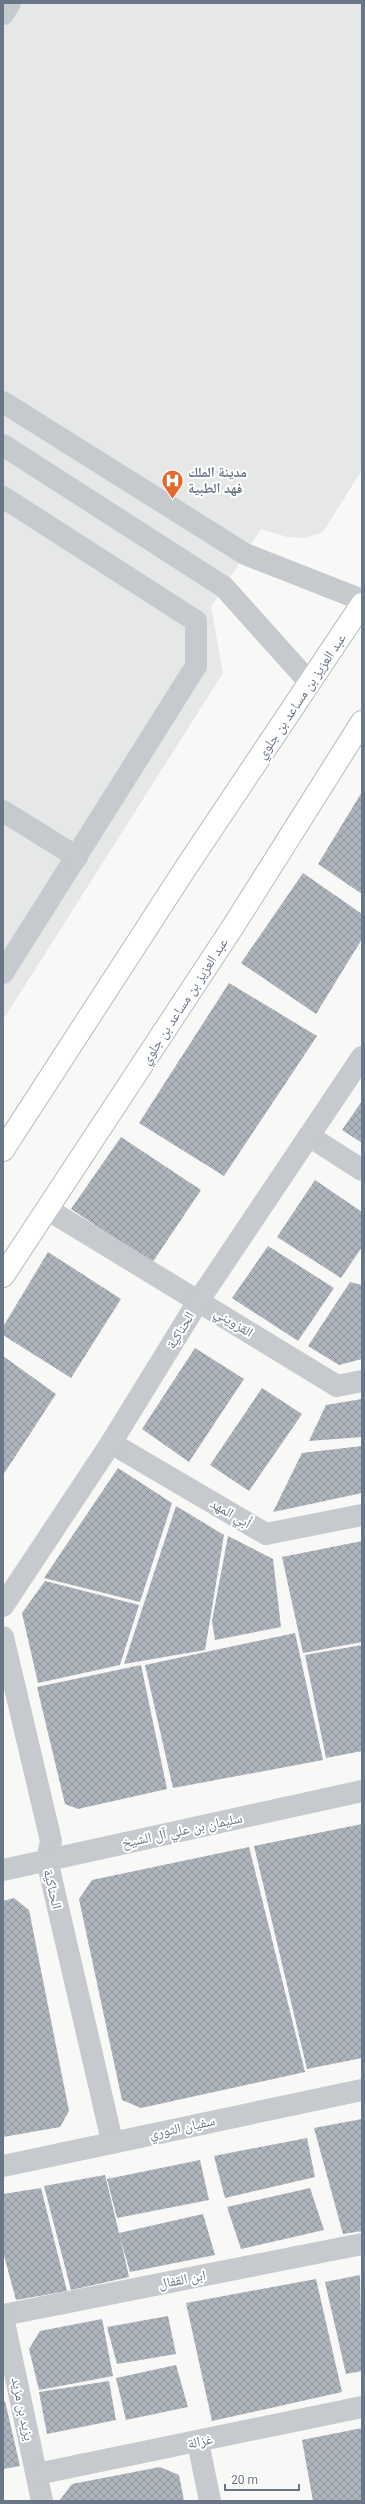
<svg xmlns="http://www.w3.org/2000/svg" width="365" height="2504" font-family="Roboto,'Noto Naskh Arabic',sans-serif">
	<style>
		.built { fill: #e6e7e7 }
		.building { fill: url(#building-cross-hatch) }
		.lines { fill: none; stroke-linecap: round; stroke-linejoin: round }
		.major-casing { stroke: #b7bbbf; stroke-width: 24 }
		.minor { stroke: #c6c9cd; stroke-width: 22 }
		.major { stroke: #fff; stroke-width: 22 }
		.labels { text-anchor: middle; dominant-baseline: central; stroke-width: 4; stroke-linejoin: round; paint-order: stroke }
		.poi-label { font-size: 14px; font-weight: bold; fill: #687687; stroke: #fff; text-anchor: start }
		.street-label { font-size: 14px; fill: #687687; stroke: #fff }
	</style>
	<defs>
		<pattern id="building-cross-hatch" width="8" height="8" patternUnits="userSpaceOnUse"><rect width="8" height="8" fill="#adb4bb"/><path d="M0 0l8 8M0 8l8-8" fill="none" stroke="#91979e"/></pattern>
	</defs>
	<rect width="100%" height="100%" fill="#f8f8f6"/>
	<polygon class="built" points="3,3 362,3 362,470 323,532 305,538 287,537 261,529 211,607 223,673 3,1020"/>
	<g class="building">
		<polygon points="362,792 362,894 318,864"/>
		<polygon points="303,873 362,914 362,939 316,1014 241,963"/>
		<polygon points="229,983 317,1036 224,1176 139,1123"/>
		<polygon points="362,1101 362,1143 342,1130"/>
		<polygon points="121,1137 201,1190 152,1263 71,1209"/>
		<polygon points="315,1180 362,1212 362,1247 341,1278 277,1237"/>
		<polygon points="268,1246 334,1288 298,1341 232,1298"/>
		<polygon points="48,1252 121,1299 71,1378 3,1335 3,1327"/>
		<polygon points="350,1282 362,1285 362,1359 339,1365 308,1346"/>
		<polygon points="195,1348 244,1379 189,1462 142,1429"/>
		<polygon points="3,1356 56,1394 3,1475"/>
		<polygon points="262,1388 302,1414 249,1491 210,1465"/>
		<polygon points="362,1399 362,1437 309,1441 326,1405"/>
		<polygon points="362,1446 362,1493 273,1512 302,1453"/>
		<polygon points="118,1468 172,1503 140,1602 44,1578"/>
		<polygon points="176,1506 224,1535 205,1650 124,1664"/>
		<polygon points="228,1536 273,1559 281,1627 215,1640 212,1621"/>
		<polygon points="362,1541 362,1642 303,1653 282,1557"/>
		<polygon points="45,1581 139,1605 120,1665 38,1683 22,1613"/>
		<polygon points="295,1633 323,1760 173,1788 145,1665"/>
		<polygon points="362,1645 362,1751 326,1758 305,1655"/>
		<polygon points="141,1665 167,1789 78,1809 65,1804 37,1687"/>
		<polygon points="362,1824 362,2058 307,2069 254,1846"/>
		<polygon points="249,1847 305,2072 141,2108 122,2100 79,1899 92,1880"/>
		<polygon points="14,1898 29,1910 69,2111 60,2127 3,2137 3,1901"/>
		<polygon points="362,2119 362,2231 343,2234 314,2128"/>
		<polygon points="307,2138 315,2177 225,2198 214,2156"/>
		<polygon points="200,2160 209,2200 117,2218 107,2179"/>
		<polygon points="105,2175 119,2233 203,2214 215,2255 130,2272 120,2237 129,2277 71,2290 44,2186"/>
		<polygon points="41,2188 67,2291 16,2300 3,2252 3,2194"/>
		<polygon points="310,2188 324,2230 241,2249 227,2207"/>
		<polygon points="360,2275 362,2371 346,2374 325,2282"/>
		<polygon points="316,2279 342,2392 212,2421 186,2303"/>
		<polygon points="168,2316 176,2354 117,2364 107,2327"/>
		<polygon points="102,2319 113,2376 39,2390 29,2349 40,2331"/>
		<polygon points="176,2365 188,2407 126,2420 116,2378"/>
		<polygon points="109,2381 116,2420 47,2434 39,2392"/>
		<polygon points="3,2401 5,2401 20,2466 3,2469"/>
		<polygon points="362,2428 362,2501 313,2501 302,2440"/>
		<polygon points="160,2467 179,2475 184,2501 59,2501 72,2484"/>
	</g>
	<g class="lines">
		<defs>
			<g id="major">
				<polyline points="3,1150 187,866 362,604"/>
				<polyline points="3,1276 234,925 362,722"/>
			</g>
		</defs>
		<use href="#major" class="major-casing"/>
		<g class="minor">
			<polyline points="3,14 10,3"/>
			<polyline points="3,402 245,554 362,600"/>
			<polyline points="3,445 224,587 310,683"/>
			<polyline points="3,497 196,621 196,666 3,973"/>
			<polyline points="3,811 77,857"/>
			<polyline points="309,1136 362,1170"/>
			<polyline points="47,1209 337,1386 362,1381"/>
			<polyline points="111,1443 266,1534 362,1515"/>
			<polyline points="3,1606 111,1443 199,1300 362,1057"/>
			<polyline points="3,1637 51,1841 47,1860 112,2141"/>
			<polyline points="3,1870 362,1791"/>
			<polyline points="3,2166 362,2090"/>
			<polyline points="3,2315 362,2244"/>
			<polyline points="3,2317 42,2501"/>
			<polyline points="198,2442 210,2501"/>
			<polyline points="37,2474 362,2407"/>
		</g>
		<use href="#major" class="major"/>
	</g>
	<defs>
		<symbol id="hospital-pin" viewBox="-11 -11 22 30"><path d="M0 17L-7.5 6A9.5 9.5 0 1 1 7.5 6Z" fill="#e26a2c" stroke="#fff"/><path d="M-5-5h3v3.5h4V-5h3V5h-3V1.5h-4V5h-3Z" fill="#fff"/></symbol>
	</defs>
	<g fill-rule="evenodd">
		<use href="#hospital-pin" x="160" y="468" width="25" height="34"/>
	</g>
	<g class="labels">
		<g class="poi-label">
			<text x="188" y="472">مدينة الملك<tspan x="188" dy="16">فهد الطبية</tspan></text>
		</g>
		<g class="street-label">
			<text transform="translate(301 696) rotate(-56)">عبد العزيز بن مساعد بن جلوي</text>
			<text transform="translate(184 1001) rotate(-57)">عبد العزيز بن مساعد بن جلوي</text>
			<text transform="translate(234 1322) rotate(32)">القزويني</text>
			<text transform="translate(180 1330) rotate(-59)">الحناكية</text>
			<text transform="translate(231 1513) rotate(30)">أبي المهد</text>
			<text transform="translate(182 1830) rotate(-12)">سليمان بن علي آل الشيخ</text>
			<text transform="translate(53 1889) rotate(77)">الحناكية</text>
			<text transform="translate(182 2127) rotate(-12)">سفيان الثوري</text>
			<text transform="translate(182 2279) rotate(-11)">ابن القفال</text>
			<text transform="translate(23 2409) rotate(78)">يزيد بن مزيد</text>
			<text transform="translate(200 2441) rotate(-12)">غزالة</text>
		</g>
	</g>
	<rect width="365" height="2504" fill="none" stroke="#687687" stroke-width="8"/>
	<path d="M225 2484v6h74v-6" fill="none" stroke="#687687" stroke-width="2"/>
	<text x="231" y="2484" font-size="12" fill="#687687" stroke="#ffffff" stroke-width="3" paint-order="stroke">20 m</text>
</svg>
